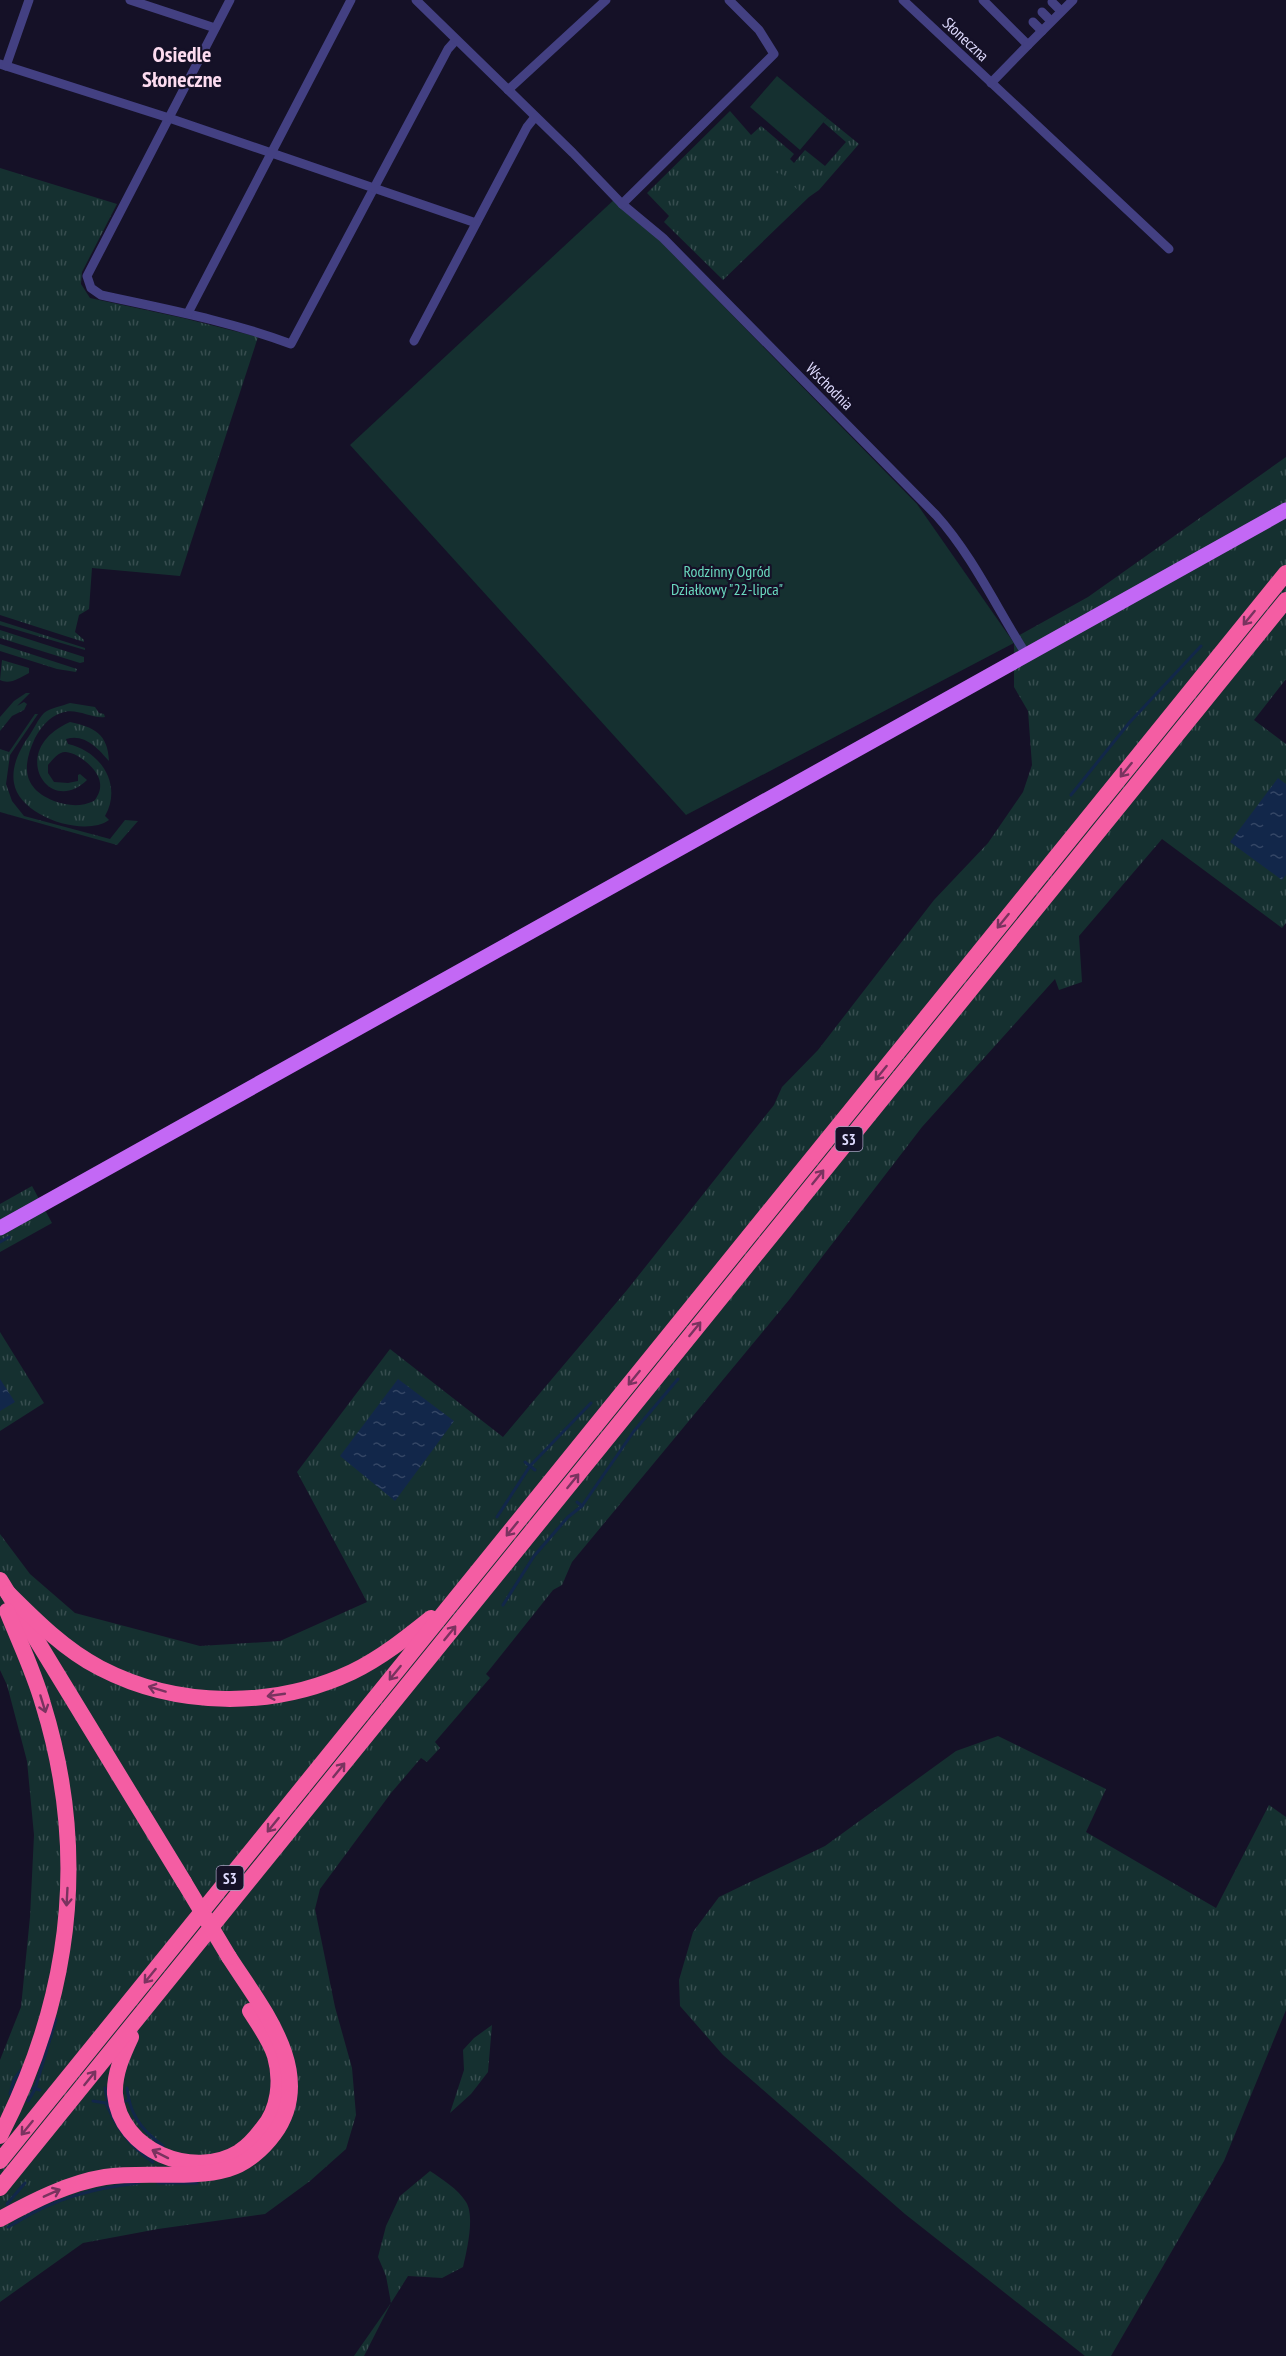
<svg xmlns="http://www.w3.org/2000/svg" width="1286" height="2356" font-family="'PT Sans Narrow',sans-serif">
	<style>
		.grass { fill: url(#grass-tufts) }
		.garden { fill: #153030 }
		.water { fill: url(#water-ripples) }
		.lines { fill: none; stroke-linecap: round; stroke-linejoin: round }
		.stream { stroke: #12274a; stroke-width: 3 }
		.street { stroke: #434082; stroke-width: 9 }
		.primary { stroke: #c368f5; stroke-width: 15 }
		.highway { stroke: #f45da3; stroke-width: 16 }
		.highway-bridge { stroke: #f45da3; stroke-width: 16 }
		.oneway { stroke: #79335f }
		.labels { text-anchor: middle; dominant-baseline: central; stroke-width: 4.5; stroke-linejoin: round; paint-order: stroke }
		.shield { fill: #151127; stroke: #a29ebd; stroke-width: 1.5 }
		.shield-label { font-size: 15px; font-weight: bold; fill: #dedafd }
		.street-label { font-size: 16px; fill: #dedafd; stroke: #151127 }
		.park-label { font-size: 16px; fill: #6ad9bf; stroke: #151127 }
		.district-label { font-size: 22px; font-weight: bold; fill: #fddcf0; stroke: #151127 }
	</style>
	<defs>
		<pattern id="grass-tufts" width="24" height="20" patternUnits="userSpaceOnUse" patternTransform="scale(1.5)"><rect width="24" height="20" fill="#153030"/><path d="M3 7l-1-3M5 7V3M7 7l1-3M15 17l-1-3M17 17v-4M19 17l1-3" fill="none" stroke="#374d4f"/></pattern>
		<pattern id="water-ripples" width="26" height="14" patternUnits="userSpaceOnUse" patternTransform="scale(1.5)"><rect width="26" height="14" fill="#12274a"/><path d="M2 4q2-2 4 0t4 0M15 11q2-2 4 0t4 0" fill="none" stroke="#344665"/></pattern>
	</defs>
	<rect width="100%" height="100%" fill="#151127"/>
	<g class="grass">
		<polygon points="730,111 751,135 761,126 794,154 790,159 794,163 805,150 825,166 846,142 823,122 827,118 859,144 819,190 809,197 723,280 664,222 669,216 647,193"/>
		<polygon points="0,168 117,204 82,272 81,284 90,298 183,318 258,337 180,576 92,568 89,609 79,615 75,632 84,640 84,642 0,615"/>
		<polygon points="1286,457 1286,679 1254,720 1286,744 1286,923 1282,928 1162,839 1079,936 1082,982 1059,990 1055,979 922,1127 789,1300 572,1562 562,1585 553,1590 486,1674 490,1678 435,1742 440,1748 427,1762 421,1758 391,1793 320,1889 315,1909 335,2007 352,2068 356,2115 346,2149 310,2181 265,2214 158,2229 83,2243 0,2302 0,2060 21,2007 30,1917 34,1835 27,1761 7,1685 0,1670 0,1534 30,1574 75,1613 200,1646 280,1641 367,1602 297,1472 390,1349 503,1437 627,1290 774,1105 782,1087 818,1050 934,900 988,843 1023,792 1032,765 1028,711 1014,687 1014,638 1088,597"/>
		<polygon points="0,621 85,648 85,650 0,625"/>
		<polygon points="0,630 84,657 84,662 80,663 0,638"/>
		<polygon points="0,644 77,669 76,672 57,669 0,651"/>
		<path d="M2,660L29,668V673C19,678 10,685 0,680Z"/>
		<polygon points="26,693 30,693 17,706 24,702 27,704 24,710 12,716 0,731 0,717 14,701"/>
		<path d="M70,703L95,707L99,713L104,714L105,717C91,719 76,707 61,713C49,717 41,727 35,738C22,766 22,788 54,801C68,806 81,807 94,801C98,796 101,790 100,783C99,770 79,753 66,752C59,751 52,760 48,765V773L54,782L68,783L78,781V775L80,774L87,780C49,818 6,750 70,722C94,727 108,734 109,761C98,748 84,733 66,739L68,744C100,751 123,784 105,816L109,820C84,838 19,816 14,783C11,766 20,749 29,736C34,729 38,719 44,713C50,708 62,706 70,703Z"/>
		<polygon points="35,714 38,714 10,755 6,784 12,801 24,816 110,839 125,820 138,821 117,845 0,812 0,749 9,752"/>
		<polygon points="32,1186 52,1223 0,1252 0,1204"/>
		<polygon points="0,1332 44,1403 0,1431"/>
		<polygon points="998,1736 1106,1789 1086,1832 1216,1908 1269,1805 1286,1817 1286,2010 1224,2161 1111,2356 1085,2356 905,2214 723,2055 680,2006 679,1980 693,1932 719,1897 825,1846 956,1751"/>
		<polygon points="492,2025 488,2072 471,2094 450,2113 464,2070 463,2050 474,2038"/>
		<path d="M430,2171C442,2179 458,2189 466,2202C475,2216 467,2250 463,2267L442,2278L408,2276L391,2303L364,2356H354L391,2303L386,2276L378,2257L386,2226L400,2196Z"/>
	</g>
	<g class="garden">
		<polygon points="777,76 827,118 800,150 750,107"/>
		<polygon points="779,172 803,195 794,204 770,180"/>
		<polygon points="617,197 917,504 1014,643 686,815 350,445"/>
	</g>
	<g class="water">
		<polygon points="1278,778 1286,784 1286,875 1282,880 1230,842"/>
		<polygon points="0,1379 15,1402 0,1411"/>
		<polygon points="398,1379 454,1421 395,1501 340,1456"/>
	</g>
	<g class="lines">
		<g class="stream">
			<polyline points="1071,795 1129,723 1201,646"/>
			<polyline points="0,1242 9,1237"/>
			<polyline points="525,1462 535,1470"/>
			<polyline points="582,1506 634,1431 678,1379"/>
			<polyline points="497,1517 530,1466 591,1403"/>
			<polyline points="503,1605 534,1556 568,1517 582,1506 577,1502"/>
			<polyline points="33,2088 40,2090"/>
			<polyline points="105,2088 108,2103"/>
			<polyline points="10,2094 14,2080 21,2070"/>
			<path d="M129,2100C134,2121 146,2133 163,2146"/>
			<polyline points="28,2101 35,2089 56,2019"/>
			<path d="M93,2101L106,2103C117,2129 130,2146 153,2162"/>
			<polyline points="126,2101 129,2100 127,2088"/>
			<polyline points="158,2183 197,2183"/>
			<polyline points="9,2207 7,2204 25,2183"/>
			<path d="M15,2219L17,2222C55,2198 95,2188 139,2183"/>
			<polyline points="8,2227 17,2222"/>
		</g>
		<g class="street">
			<polyline points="130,0 215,28"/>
			<path d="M230,0L87,276L91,288L101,295C165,309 230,321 291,344L448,49L456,40"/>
			<path d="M416,0L573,153L622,204L663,238L936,515C973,556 997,609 1026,654"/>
			<polyline points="903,0 1169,249"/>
			<polyline points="983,0 1028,45 991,83"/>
			<polyline points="1052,2 1061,11"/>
			<polyline points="1042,12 1051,21"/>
			<polyline points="1033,22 1042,31"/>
			<polyline points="1028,45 1073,0"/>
			<polyline points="0,64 169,118 476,223"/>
			<polyline points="6,66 29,0"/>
			<polyline points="508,90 606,0"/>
			<polyline points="622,204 774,54 759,30 729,0"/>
			<polyline points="188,313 351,0"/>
			<polyline points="414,341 527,127 535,117"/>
		</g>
		<polyline class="primary" points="0,1228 1286,510"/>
		<g class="highway">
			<polyline points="0,1580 184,1882"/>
			<path d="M8,1593C35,1620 65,1650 100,1668C177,1708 273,1709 352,1672C381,1658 406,1638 431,1618"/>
			<path d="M131,2037C123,2054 114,2074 115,2094C120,2151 193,2180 239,2152C248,2146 256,2137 262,2129C279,2110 282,2080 275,2056C270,2040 259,2025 250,2011"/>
			<path d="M0,2136C71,1998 89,1853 43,1704C34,1672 19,1641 7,1611"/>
			<polyline points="0,2161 1286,573"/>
			<polyline points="0,2188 1286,600"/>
			<path d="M0,2219C33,2201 68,2183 105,2177C145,2171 190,2180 228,2169C246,2164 263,2149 274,2134C318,2074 261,2007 229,1957"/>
		</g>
		<polyline class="highway-bridge" points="184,1882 229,1957"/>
	</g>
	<defs><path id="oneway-shaft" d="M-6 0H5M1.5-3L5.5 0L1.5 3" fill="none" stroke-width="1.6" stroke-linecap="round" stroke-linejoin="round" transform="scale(1.5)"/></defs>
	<g class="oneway">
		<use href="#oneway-shaft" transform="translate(1249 618) rotate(129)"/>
		<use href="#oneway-shaft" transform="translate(1126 770) rotate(129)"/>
		<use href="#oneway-shaft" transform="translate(1003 921) rotate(129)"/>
		<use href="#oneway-shaft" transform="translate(881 1073) rotate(129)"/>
		<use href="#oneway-shaft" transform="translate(818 1177) rotate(-51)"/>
		<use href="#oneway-shaft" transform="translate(695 1329) rotate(-51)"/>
		<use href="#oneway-shaft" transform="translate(634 1378) rotate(129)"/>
		<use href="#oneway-shaft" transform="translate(573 1481) rotate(-51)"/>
		<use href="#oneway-shaft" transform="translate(512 1529) rotate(129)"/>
		<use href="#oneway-shaft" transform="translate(450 1633) rotate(-51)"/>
		<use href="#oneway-shaft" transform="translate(395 1673) rotate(129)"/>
		<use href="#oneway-shaft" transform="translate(157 1689) rotate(-163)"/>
		<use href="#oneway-shaft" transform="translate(276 1695) rotate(172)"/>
		<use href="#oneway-shaft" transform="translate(43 1704) rotate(73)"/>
		<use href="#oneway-shaft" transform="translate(339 1770) rotate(-51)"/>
		<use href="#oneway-shaft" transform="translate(273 1825) rotate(129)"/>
		<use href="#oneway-shaft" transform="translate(67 1897) rotate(93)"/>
		<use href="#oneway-shaft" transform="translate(150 1976) rotate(129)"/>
		<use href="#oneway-shaft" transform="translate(90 2078) rotate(-51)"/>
		<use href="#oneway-shaft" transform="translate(27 2128) rotate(129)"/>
		<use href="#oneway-shaft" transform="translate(160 2154) rotate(-153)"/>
		<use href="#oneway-shaft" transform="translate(52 2193) rotate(-24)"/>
	</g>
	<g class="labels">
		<g class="shield">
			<rect x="835.5" y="1127" width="27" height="24" rx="4.5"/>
			<rect x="216.5" y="1866" width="27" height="24" rx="4.5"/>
		</g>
		<g class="shield-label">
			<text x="849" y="1139">S3</text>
			<text x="230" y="1878">S3</text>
		</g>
		<g class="street-label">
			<text transform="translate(966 39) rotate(43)">Słoneczna</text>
			<text transform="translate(830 386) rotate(45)">Wschodnia</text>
		</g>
		<g class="park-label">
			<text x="727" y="571">Rodzinny Ogród<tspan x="727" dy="18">Działkowy "22-lipca"</tspan></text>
		</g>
		<g class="district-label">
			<text x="182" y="54">Osiedle<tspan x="182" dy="25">Słoneczne</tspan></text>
		</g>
	</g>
</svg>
